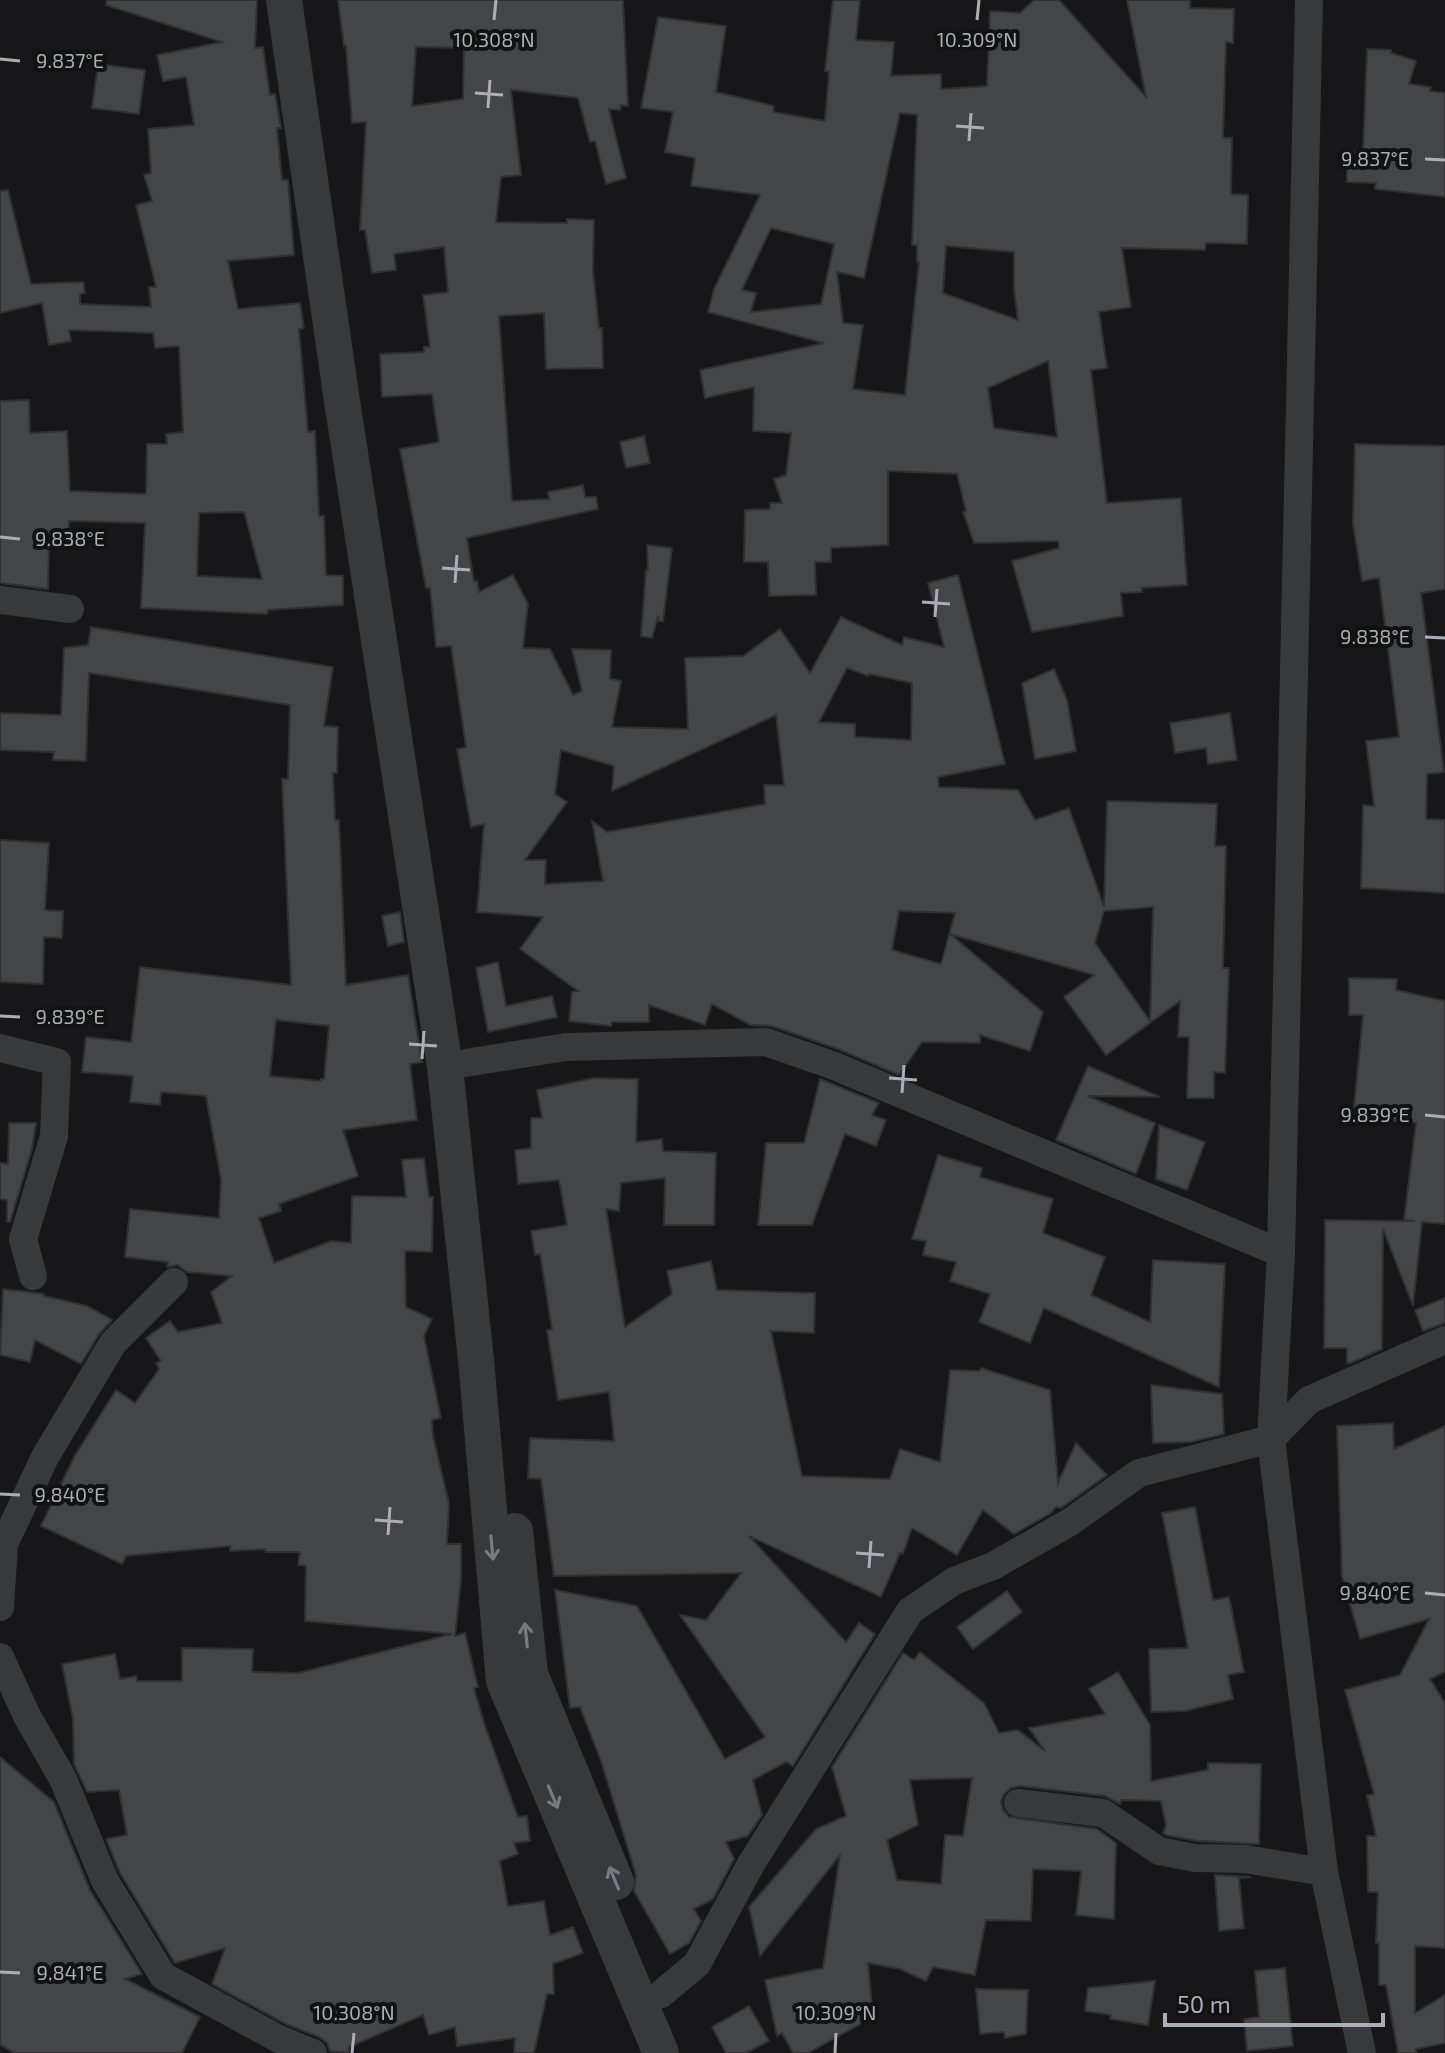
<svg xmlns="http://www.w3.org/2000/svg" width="1445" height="2053" font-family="'Exo 2',sans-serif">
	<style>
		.building { fill: #444549; stroke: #313135; stroke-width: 2; fill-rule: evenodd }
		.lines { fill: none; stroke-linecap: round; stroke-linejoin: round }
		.minor { stroke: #38393d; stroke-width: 28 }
		.tertiary { stroke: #38393d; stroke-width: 36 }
		.oneway { stroke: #777a80 }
		.ticks { fill: none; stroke: #aaafb7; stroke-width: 3 }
		.ticks-label { font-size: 20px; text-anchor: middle; fill: #aaafb7; stroke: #121214; stroke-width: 8; stroke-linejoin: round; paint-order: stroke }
	</style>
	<rect width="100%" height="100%" fill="#171719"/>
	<g class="building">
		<path d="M107,0H257L255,48L263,47L270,95L275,94L281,128H277L282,180H288L294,255L228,261L238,309L300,303L304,328L299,329L308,432L315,431L319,516H324L326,575L343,576V605L268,610L267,614L141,608L145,523L69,521L68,542L49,541L48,589L0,583V401L29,400L30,433L67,431L70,491L146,494L147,444H167L166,434L183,432L179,346L155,348L153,333L69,330L71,341L49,345L42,303L0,313V191L8,190L31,284L83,282L85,293L80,294V304L151,307L149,287H156L136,205L152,201L144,175L151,173L148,129L194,125L186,77L163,81L157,55L222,42L106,5ZM244,512L262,579L197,576L199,513Z"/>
		<path d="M338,0H623L628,106L621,105L620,110L609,109L626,178L606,184L595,141L590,142L578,98L511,90L521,175L501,177L496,222L567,223V219L594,220L593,271L599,328H602L603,368L546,369L544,313L499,316L512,501L549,499L548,492L583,485L585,497H596L598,509L467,538L474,582L477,581L479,592L513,575L528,604L523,648L550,649L573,695L582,691L572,649L611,650L610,679L621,681L612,727L688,729L685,658L743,656L780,629L810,673L841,617L902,645L904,637L944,647L928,583L958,575L1005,764L938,777L939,787L1018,790L1035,820L1069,808L1104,907L1107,801L1217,804L1215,846H1226L1223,968H1229L1225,1073L1214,1072V1098H1187L1189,1037H1178L1180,1001L1106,1055L1064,997L1094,975L950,934L1043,1012L1030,1051L980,1035V1043L922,1042L899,1075L838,1049L772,1026L750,1025L712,1004L705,1025L649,1005V1022H612L611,1026L569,1021L572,992L578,991L520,949L543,917L477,912L484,824L471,827L457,749L466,747L451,646L436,647L430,588H426L400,449L439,442L432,394L382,397L380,354L424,352V347H430L423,295L448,292L444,247L394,254L396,270L372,273L365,230H360L366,122L352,123L346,46H344ZM416,47L464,48L463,99L412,106ZM847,668L868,676L869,674L912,683L911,740L855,737V724L819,722ZM776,715L784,785H764L765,804L607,832L592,821L603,881L545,884L546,860H525L567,802L555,794L561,750L614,766L612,791ZM1153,907L1150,1021L1095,943L1104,911ZM899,911L955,913L941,964L892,950Z"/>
		<path d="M833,0H860L856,40L894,42L891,76L941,74V89L987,86L990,11L1020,13L1034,0H1059L1146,97L1127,0H1190V8L1234,9L1233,43L1226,42L1223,138H1232L1231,194L1248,195L1247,244L1206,243L1205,250L1122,248L1131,307L1099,312L1107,368L1091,370L1107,503L1181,498L1187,585L1142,588V592L1121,593L1123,616L1032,632L1012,561L1059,548L1058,541L974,543L963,512L966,511L957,474L888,471V545L831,548V562H815L816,595L769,596L768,562H744L745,510L770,509V503H782L774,479L786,475L791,433L753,431L754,387L705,398L700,370L824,343L708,312L714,289L760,195L691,186L695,158L665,152L673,112L641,108L658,17L726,26L716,92L774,106L773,112L825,121L829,72L825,71ZM900,113L917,115L912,245H917V262H919L905,395L853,389L863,325L843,323L837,272L864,278ZM771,228L834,244L821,304L751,312L756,293L742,290ZM946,246L1014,252V289L1018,320L943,293ZM1048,361L1057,437L994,428L988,388Z"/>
		<polygon points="1367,49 1391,50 1391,53 1416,61 1409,84 1431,87 1430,91 1445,93 1445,197 1375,189 1376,183 1347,182 1347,152 1363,152"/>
		<polygon points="98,64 145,70 139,114 92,108"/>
		<polygon points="644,436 650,463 626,468 620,442"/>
		<polygon points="1355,444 1445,446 1445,589 1421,593 1444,772 1427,774 1426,819 1445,820 1445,893 1361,888 1363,805 1374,806 1366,741 1399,737 1379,578 1362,581 1353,524"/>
		<polygon points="647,545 672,548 663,621 659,621 658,616 652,638 641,636 646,570 648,569"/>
		<path d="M91,627L333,667L324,726L338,727L337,773H333L335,820H339L346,985L408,975L422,1062L410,1064L417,1120L343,1130L358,1176L279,1204L281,1211L259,1218L274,1263L331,1241L351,1243L352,1196L406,1197L402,1160L424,1158L429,1197H433L432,1252L405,1251L406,1307L432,1319L424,1336L441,1418L432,1420L433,1436L449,1504L447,1544H461V1579L455,1636L465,1633L478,1687L474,1688L484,1723L518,1817L527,1816L530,1841L514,1843L518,1854L500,1861L508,1906L544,1901L550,1935L573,1927L583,1953L553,1964L554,1994H547L534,2053H514L515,2038L457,2046L455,2027L429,2035L423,2015L349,2047L348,2053L330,2051L327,2043L319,2037L286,2024L212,1984L225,1948L175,1963L120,1873L106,1839L127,1835L119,1790L87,1792L74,1764L73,1719L62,1664L115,1654L120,1679L136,1676L137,1681H182V1648L253,1649L252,1672L298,1673L452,1634L305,1621L306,1566L298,1565L300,1552H266L265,1549L230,1551V1546L126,1556L122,1564L41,1526L74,1457L116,1390L135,1403L159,1369L156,1363L161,1361L146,1338L170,1321L178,1332L222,1323L211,1292L232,1276L187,1272L178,1265L167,1267L168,1262L125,1257L130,1209L219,1218L221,1180L206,1096L161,1092L160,1105L130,1102L133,1076L82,1072L86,1037L131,1042L140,967L291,985L282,779H288L290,705L89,673L86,761L53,760L54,752L0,750V713L61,715L64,648L88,645ZM276,1020L329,1026L324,1079H321V1081L270,1076Z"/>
		<polygon points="1054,669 1067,700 1076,751 1035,759 1022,683"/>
		<polygon points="1230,713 1237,760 1208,764 1206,748 1175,753 1170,723"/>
		<polygon points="0,840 49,843 45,910 63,911 62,938 44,937 43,984 0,982"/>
		<polygon points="400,912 404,942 388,946 382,916"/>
		<polygon points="498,962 506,1006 552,996 557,1017 488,1032 476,968"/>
		<polygon points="1349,978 1397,979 1396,990 1445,1001 1445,1224 1422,1222 1413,1306 1383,1229 1382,1349 1351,1363 1347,1363 1347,1348 1324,1348 1325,1220 1415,1221 1404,1220 1416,1123 1353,1117 1363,1015 1349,1015"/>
		<polygon points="1088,1066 1160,1097 1087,1096 1155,1123 1136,1174 1056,1140"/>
		<polygon points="594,1078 638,1079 636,1142 662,1139 663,1151 716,1153 714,1225 664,1225 665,1178 621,1183 619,1211 606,1209 625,1327 672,1294 667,1271 711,1261 717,1290 815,1293 814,1333 771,1331 802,1476 890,1479 900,1449 940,1462 950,1370 980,1371 981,1368 1050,1390 1058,1483 1076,1443 1107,1475 1061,1508 1056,1507 1051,1513 1014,1534 983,1510 957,1555 912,1528 903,1554 900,1553 881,1597 749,1536 846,1642 859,1623 875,1634 793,1766 786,1762 753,1780 762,1815 748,1836 726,1842 734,1859 713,1899 694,1909 701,1921 689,1943 670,1954 634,1891 636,1875 601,1761 580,1707 570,1708 555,1590 637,1606 725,1759 765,1737 680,1615 706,1620 741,1573 554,1576 541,1479 528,1478 530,1438 614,1441 609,1392 558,1400 547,1330 552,1329 540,1254 535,1255 531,1231 567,1225 559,1180 518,1184 515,1150 531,1148 531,1118 542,1118 537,1090"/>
		<polygon points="820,1079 879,1103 872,1115 886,1120 876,1146 845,1134 812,1225 758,1225 766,1143 804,1143"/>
		<polygon points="9,1123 36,1123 32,1149 10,1222 7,1222 7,1200 0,1199 0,1163 8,1164"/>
		<polygon points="1159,1125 1205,1142 1187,1190 1156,1179"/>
		<polygon points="938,1155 982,1168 980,1177 1053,1199 1043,1233 1105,1257 1091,1295 1150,1322 1153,1260 1225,1264 1219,1387 1044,1308 1030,1343 979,1322 990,1294 950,1281 956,1262 923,1255 926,1241 912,1239"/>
		<polygon points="3,1289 44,1294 44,1296 87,1306 112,1320 99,1334 81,1364 35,1340 30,1362 0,1355"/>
		<polygon points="1445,1298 1445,1323 1423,1331 1415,1310"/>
		<polygon points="1151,1385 1222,1394 1224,1434 1191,1442 1153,1443"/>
		<polygon points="1393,1423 1394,1449 1445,1426 1445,1672 1430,1679 1445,1703 1445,1948 1415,1946 1415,2013 1445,1995 1445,2043 1416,2049 1416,2053 1398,2053 1386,1985 1379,1985 1379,1943 1376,1943 1378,1892 1368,1892 1367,1836 1376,1836 1367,1795 1374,1794 1345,1690 1400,1675 1429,1619 1360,1639 1342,1576 1337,1426"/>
		<polygon points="1195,1507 1213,1600 1229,1597 1244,1672 1228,1675 1233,1699 1185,1711 1151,1712 1149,1649 1188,1648 1162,1513"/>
		<polygon points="1007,1591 1022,1612 973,1649 957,1627"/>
		<path d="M920,1652L984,1703L999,1733L1018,1730L1045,1751L1029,1728L1105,1714L1089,1689L1118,1672L1150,1725L1151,1781L1208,1770V1763L1261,1764L1259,1844L1197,1841L1166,1835L1163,1833L1166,1826L1161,1801L1121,1800L1120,1804L1105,1796L1020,1786L1011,1788L1004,1794L1001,1802L1003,1810L1009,1817L1097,1829L1116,1843L1114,1919L1076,1915L1081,1871L1033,1869L1031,1921L986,1920L975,1975L933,1967L926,1981L900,1969L868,1963L873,2017L808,2053H793L782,2033L777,2036L765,1980L823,1968L840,1855L760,1956L749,1907L816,1829L846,1816L832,1767L903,1653L914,1660ZM972,1778L963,1836L945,1835L941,1884L897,1880L887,1840L918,1825L910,1780Z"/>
		<polygon points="0,1757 54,1802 90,1890 142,1974 125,1979 200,2017 182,2053 15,2053 0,2045"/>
		<polygon points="1215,1875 1251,1877 1239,1878 1244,1928 1219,1931"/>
		<polygon points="1285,1968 1293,2046 1247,2051 1244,2019 1259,2017 1255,1971"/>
		<polygon points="1155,1981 1148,2025 1110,2019 1111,2015 1085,2011 1088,1988"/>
		<polygon points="976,1989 1028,1990 1026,2034 1005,2038 1004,2032 980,2034"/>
		<polygon points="749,2006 769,2041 746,2053 726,2053 712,2027"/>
	</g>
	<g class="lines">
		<g class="minor">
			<polyline points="1309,0 1281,1253 1271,1439 1324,1872 1362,2053"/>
			<polyline points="0,600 70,609"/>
			<polyline points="0,1048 57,1062 54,1136 23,1239 33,1276"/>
			<polyline points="465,1063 566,1047 766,1042 832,1065 1281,1253"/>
			<polyline points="0,1607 4,1544 45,1457 113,1343 174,1282"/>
			<polyline points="0,1657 27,1716 63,1779 105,1881 163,1976 279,2039 313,2053"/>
			<polyline points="1018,1803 1103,1813 1159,1851 1195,1858 1245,1859 1324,1872"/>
			<polyline points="661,1994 697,1964 751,1864 910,1611 954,1581 993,1566 1070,1522 1139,1473 1271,1439 1309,1400 1445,1340"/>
		</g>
		<g class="tertiary">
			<polyline points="284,0 342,401 445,1067 476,1360 504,1681 661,2053"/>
			<polyline points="515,1531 530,1674 616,1882"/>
		</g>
	</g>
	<defs><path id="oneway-shaft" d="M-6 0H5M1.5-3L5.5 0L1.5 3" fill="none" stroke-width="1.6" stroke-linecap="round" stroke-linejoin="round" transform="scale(2)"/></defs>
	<g class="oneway">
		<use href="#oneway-shaft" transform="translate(492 1548) rotate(85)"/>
		<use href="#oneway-shaft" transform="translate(526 1635) rotate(-96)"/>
		<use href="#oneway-shaft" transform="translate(553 1797) rotate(67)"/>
		<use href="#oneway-shaft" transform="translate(614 1878) rotate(-112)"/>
	</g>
	<path class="ticks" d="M494,20L496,0M977,20L979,0M0,59L20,61M475,93L503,95M488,108L490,80M956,126L984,128M969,141L971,113M1425,159L1445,160M0,537L20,539M442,568L470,570M455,583L457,555M922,602L950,604M935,617L937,589M1425,637L1445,638M0,1016L20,1017M409,1044L437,1046M422,1059L424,1031M889,1078L917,1080M902,1093L904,1065M1425,1115L1445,1117M0,1494L20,1495M375,1520L403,1522M388,1535L390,1507M856,1553L884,1555M869,1568L871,1541M1425,1593L1445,1595M0,1972L20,1973M352,2053L354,2033M835,2053L836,2033"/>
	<g class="ticks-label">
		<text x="494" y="47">10.308°N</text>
		<text x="977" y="47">10.309°N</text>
		<text x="70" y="68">9.837°E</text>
		<text x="1375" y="166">9.837°E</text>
		<text x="70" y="546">9.838°E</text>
		<text x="1375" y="644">9.838°E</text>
		<text x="70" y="1024">9.839°E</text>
		<text x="1375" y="1122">9.839°E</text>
		<text x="70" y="1502">9.840°E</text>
		<text x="1375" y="1600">9.840°E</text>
		<text x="70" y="1980">9.841°E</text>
		<text x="354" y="2020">10.308°N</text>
		<text x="836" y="2020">10.309°N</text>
	</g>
	<path d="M1165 2013v12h218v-12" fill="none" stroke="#aaafb7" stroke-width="4"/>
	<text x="1177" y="2013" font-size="24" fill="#aaafb7" stroke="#121214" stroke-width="6" paint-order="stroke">50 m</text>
</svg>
